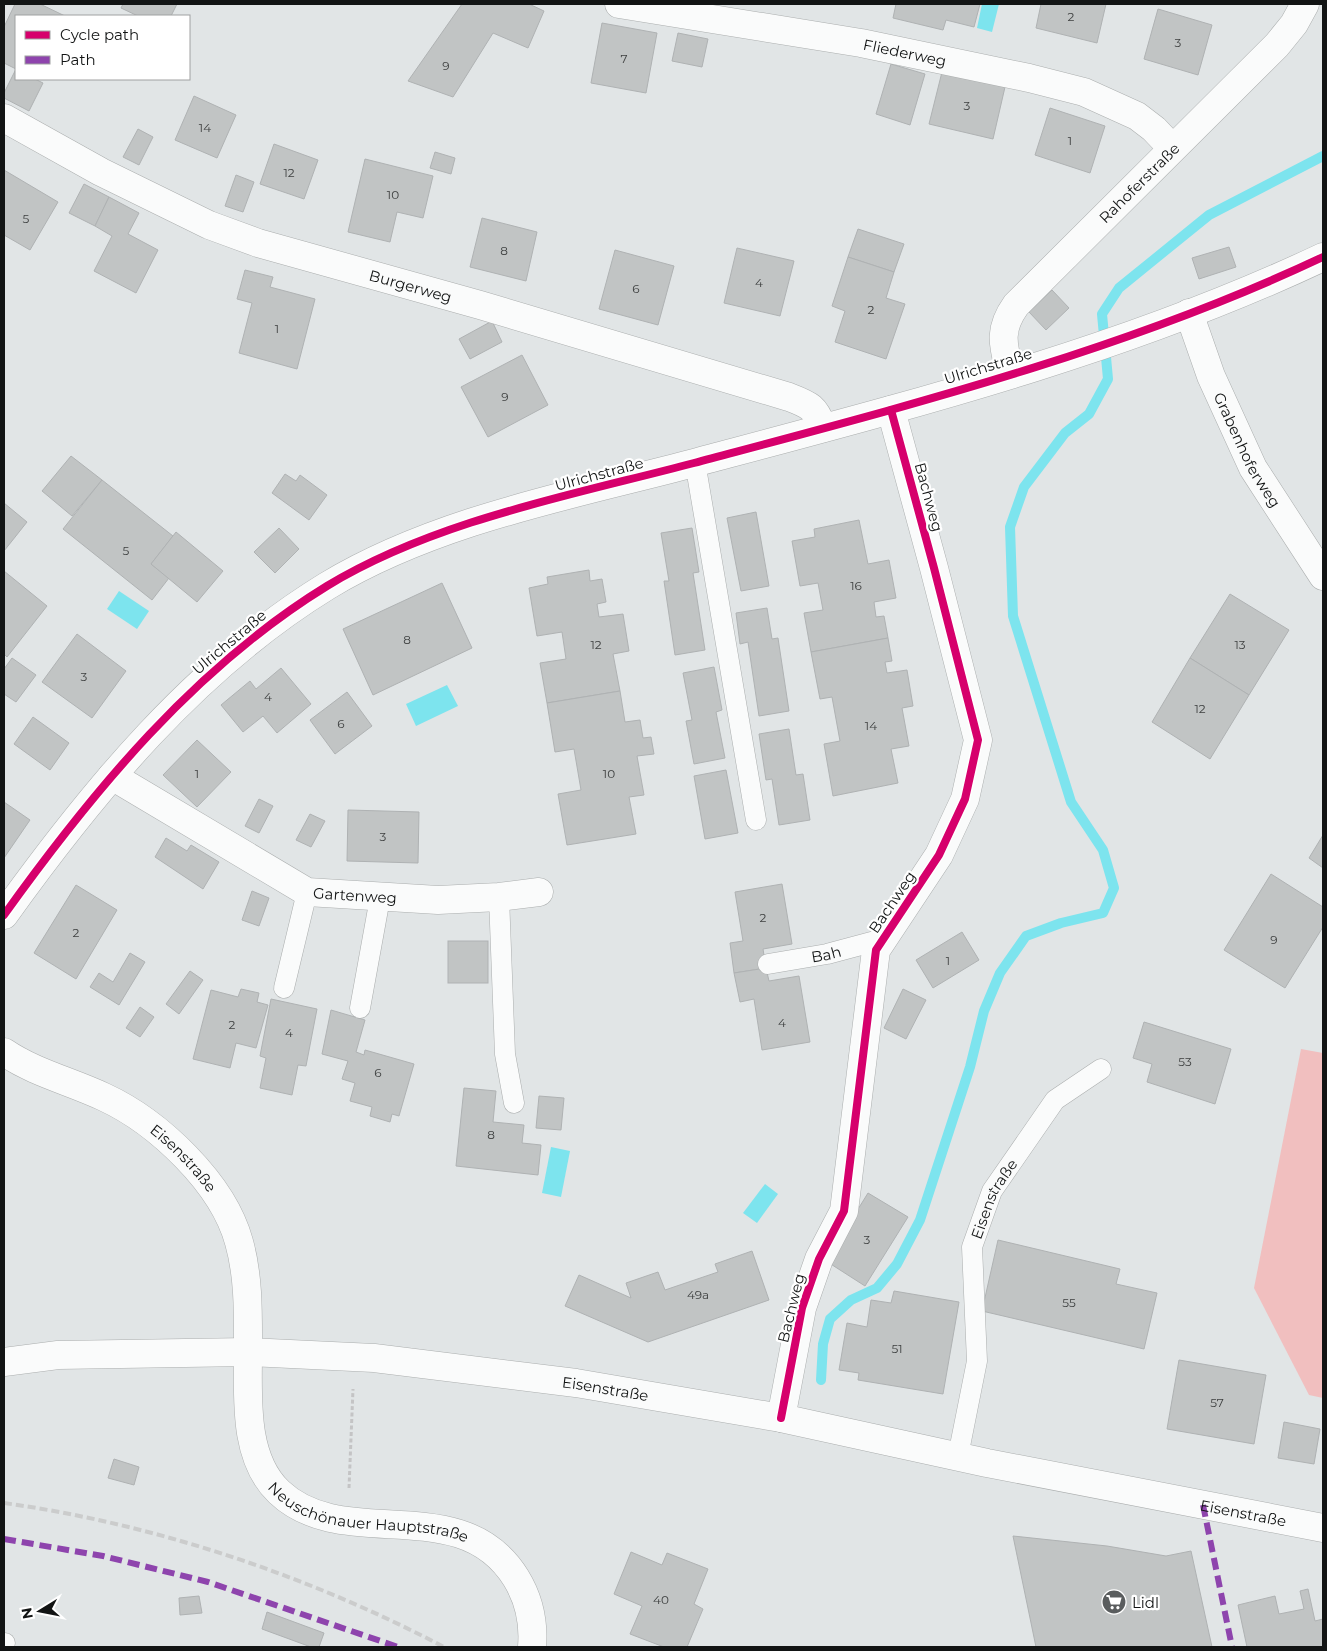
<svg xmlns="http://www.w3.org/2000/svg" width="1327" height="1651" font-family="Montserrat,sans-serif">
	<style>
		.green { fill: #f1bfbf }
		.water { fill: #7de4ee }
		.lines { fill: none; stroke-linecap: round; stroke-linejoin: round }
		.stream { stroke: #7de4ee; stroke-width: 10 }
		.building { fill: #c1c4c4; stroke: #afb2b3 }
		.lane-casing { stroke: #abaeae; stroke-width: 21 }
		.street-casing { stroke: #abaeae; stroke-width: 29 }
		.secondary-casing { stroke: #abaeae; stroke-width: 29 }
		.primary-casing { stroke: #abaeae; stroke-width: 29 }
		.path { stroke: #c4c4c5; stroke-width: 3; stroke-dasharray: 4 2.5; stroke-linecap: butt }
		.lane { stroke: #fafbfb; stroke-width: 20 }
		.street { stroke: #fafbfb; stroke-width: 28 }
		.secondary { stroke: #fafbfb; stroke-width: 28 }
		.primary { stroke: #fafbfb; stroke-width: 28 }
		.rail { stroke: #cbcccc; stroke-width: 4; stroke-dasharray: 8 4; stroke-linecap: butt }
		.quiet { stroke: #8e44ad; stroke-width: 6; stroke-dasharray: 12 6; stroke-linecap: butt }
		.cycleway-casing { stroke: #fff; stroke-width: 11 }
		.cycleway { stroke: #d6006c; stroke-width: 8 }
		.labels { text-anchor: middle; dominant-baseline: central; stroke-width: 4.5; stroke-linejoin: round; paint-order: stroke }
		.number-label { font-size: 12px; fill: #3e4040 }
		.street-label { font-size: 15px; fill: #121414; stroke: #fff }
		.poi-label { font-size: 15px; fill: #121414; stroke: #fff; text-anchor: start }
	</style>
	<rect width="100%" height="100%" fill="#e1e5e6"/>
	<polygon class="green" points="1301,1049 1323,1053 1323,1398 1309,1395 1254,1288"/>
	<g class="water">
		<polygon points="982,4 999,4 992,32 977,28"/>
		<polygon points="119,591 149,611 137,629 107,609"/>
		<polygon points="447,685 458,706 416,726 406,704"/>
		<polygon points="551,1147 570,1151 561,1197 542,1193"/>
		<polygon points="765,1184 778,1194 757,1223 743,1213"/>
	</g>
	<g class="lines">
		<polyline class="stream" points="821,1380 823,1344 830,1319 851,1300 877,1288 897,1264 920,1220 970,1067 984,1011 1000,973 1026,936 1061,923 1103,913 1114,888 1103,850 1071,802 1013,616 1010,527 1024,487 1065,433 1089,414 1108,379 1102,314 1119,288 1209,215 1323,156"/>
	</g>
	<g class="building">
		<polygon points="15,4 40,4 65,16 16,16 16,79 35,79 43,83 29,111 4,98 4,93 16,69 4,63 4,27"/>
		<polygon points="123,4 177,4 171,16 138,16 121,8"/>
		<polygon points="462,4 529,4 544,11 528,48 493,33 453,97 408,81"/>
		<polygon points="896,4 980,4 974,27 946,20 943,30 893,18"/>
		<polygon points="1041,4 1106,4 1097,43 1036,28"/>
		<polygon points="1158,9 1212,25 1198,75 1144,59"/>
		<polygon points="602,23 657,33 646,93 591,83"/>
		<polygon points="678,33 708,39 702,67 672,61"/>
		<polygon points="891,64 925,74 910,125 876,114"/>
		<polygon points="942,72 1005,87 993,139 929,124"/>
		<polygon points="194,96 236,115 217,158 175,140"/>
		<polygon points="1050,108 1105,126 1090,173 1035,155"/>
		<polygon points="138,129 153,137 139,165 123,157"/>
		<polygon points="274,144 318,160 304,199 260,184"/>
		<polygon points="435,152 455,158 451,174 430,168"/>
		<polygon points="365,159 433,176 423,218 397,212 390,242 348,232"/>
		<polygon points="4,170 58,202 30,250 4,235"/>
		<polygon points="236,175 254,182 243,212 225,206"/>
		<polygon points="84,184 109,197 95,226 69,213"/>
		<polygon points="109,197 139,213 128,234 158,250 136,293 94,271 112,236 95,226"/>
		<polygon points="482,218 537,232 526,281 470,267"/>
		<polygon points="858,229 904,244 894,272 848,257"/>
		<polygon points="1229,247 1236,267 1199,279 1192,258"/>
		<polygon points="737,248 794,261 780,316 724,303"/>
		<polygon points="615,250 674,266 658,325 599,309"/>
		<polygon points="848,257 894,272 886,298 905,304 886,359 835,342 845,311 832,306"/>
		<polygon points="245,270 273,277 270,287 315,299 297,369 239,353 252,303 237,299"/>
		<polygon points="1052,290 1069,308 1046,330 1029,312"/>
		<polygon points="492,321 502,342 470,359 459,339"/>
		<polygon points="522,355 548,405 488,437 461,387"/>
		<polygon points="71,456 102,480 72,516 42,491"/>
		<polygon points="285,474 296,481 300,475 327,495 309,520 272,493"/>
		<polygon points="102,480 173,536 151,564 169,578 152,600 63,529"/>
		<polygon points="4,503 27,522 4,551"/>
		<polygon points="756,512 769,586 741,591 727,518"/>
		<polygon points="859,520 868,564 889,560 896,598 874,602 876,617 884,616 888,638 811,652 804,613 823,610 818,583 800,586 792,541 815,537 814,529"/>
		<polygon points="279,528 299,549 275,573 254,552"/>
		<polygon points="692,528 699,572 693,573 705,650 675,655 664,581 669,581 661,533"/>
		<polygon points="176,532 223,571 197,602 151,564"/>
		<polygon points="589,570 590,581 602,579 606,602 597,604 599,617 623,614 629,651 613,654 620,691 547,703 540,663 566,659 562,632 537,636 529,588 548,584 547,577"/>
		<polygon points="4,571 47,606 7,657 4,654"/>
		<polygon points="442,583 472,648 373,695 343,629"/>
		<polygon points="1230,594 1289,630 1249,695 1190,658"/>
		<polygon points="767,608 772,639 778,638 789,711 759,716 748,642 740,644 736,613"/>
		<polygon points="77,634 126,671 92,718 42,682"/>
		<polygon points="888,638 892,661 885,662 887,673 907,670 913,706 902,708 909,746 891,749 898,783 833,796 824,744 840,741 832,697 820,699 811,652"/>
		<polygon points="12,658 36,675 16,702 4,694 4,669"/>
		<polygon points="1190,658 1249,695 1210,759 1152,722"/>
		<polygon points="714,667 722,710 716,712 725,758 694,764 686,721 692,720 683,673"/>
		<polygon points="281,668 311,704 277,733 263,716 243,732 221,705 250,681 256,689"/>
		<polygon points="620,691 625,722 640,720 643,738 651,737 654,754 637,756 644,795 629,797 636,834 567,845 558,794 581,790 574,749 555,752 547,703"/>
		<polygon points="347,692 372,726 335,754 310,720"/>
		<polygon points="33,717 69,743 50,770 14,744"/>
		<polygon points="789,729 796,775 803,774 810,820 779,825 772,779 766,780 759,734"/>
		<polygon points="197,740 231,772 197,807 163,775"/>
		<polygon points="726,770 738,833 705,839 694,776"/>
		<polygon points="259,799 273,806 259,833 245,826"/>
		<polygon points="4,802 30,820 4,858"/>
		<polygon points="348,810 419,812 418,863 347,861"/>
		<polygon points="310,814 325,821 311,847 296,840"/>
		<polygon points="1323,835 1323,868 1309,858"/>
		<polygon points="166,838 187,851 191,845 219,862 203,889 155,857"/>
		<polygon points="1271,874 1323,907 1323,927 1285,988 1224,950"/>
		<polygon points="782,884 792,944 763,949 766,968 734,973 730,943 743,941 735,892"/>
		<polygon points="76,885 117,910 76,979 34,953"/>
		<polygon points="252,891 269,898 259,926 242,920"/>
		<polygon points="962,932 979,960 933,988 916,960"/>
		<rect x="448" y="941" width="40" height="42"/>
		<polygon points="130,953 145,962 119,1005 90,987 99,973 113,982"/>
		<polygon points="766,968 769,981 799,976 810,1042 762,1050 754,999 740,1002 734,973"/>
		<polygon points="190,971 203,980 179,1014 166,1004"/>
		<polygon points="241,989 259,993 257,1002 268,1005 256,1048 236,1043 230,1068 193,1059 211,990 238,997"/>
		<polygon points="903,989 926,1000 906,1039 884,1028"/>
		<polygon points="271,999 317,1009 306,1066 298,1065 292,1095 260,1088 266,1058 260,1056"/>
		<polygon points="140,1007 154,1017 140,1037 126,1028"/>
		<polygon points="331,1010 365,1020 356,1052 364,1055 365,1050 414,1064 399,1116 392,1114 390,1122 370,1116 372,1107 350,1101 355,1083 342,1079 348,1061 322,1054"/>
		<polygon points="1144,1022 1231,1049 1215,1104 1147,1082 1152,1064 1133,1058"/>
		<polygon points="464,1088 496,1091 493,1122 524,1125 522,1143 541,1145 538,1175 456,1166"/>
		<polygon points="539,1096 564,1098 561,1130 536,1128"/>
		<polygon points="868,1193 908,1217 865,1286 826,1261"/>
		<polygon points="998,1240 1120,1269 1116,1284 1157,1293 1144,1349 982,1311"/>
		<polygon points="752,1251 769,1300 648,1342 565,1306 579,1275 631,1298 626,1283 658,1272 665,1290 718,1272 715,1264"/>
		<polygon points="894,1291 959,1302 943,1394 858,1380 859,1373 839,1370 847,1323 867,1327 871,1300 891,1303"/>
		<polygon points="1179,1360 1266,1375 1254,1444 1167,1429"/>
		<polygon points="1284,1422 1320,1429 1314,1464 1278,1458"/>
		<polygon points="114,1459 139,1467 134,1485 108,1478"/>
		<polygon points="1013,1536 1107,1546 1166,1556 1191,1551 1212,1647 1036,1647"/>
		<polygon points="631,1552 662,1565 667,1553 708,1569 694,1604 703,1609 687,1647 664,1647 630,1634 642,1606 614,1594"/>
		<polygon points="1308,1589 1315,1621 1323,1619 1323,1647 1247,1647 1238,1605 1275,1596 1279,1614 1304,1609 1300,1591"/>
		<polygon points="199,1596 202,1613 180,1615 179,1598"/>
		<polygon points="267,1612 324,1633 319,1647 311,1647 262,1629"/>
	</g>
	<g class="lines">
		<defs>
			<g id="lane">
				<polyline points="695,462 756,820"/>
				<polyline points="499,897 505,1054 514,1103"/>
				<path id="s1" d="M768,964L827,954L883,939"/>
				<polyline points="284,988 307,892"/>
				<polyline points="360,1008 380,898"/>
				<path id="s2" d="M958,1456L977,1361L972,1247L992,1191L1055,1100L1101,1069"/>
				<polyline points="4,1643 5,1643"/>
			</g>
			<g id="street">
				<path id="s3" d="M619,4L861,43L1029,78L1084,92L1137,116L1154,129L1172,148"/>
				<path id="s4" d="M4,118L101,172L209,225L258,243L480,305L789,397C810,405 815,407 823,428"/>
				<path id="s5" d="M1189,313L1211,376L1253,468L1323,576"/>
				<path id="s6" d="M1010,373C1003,345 998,330 1016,305L1277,45L1294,24L1305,4"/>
				<path id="s7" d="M112,776L307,892L438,900L499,897L539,892"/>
				<path id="s8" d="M248,1352C248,1397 243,1458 279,1492C344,1554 461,1489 516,1578C529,1599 534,1623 532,1647"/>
				<polyline points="781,1418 802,1308 819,1259 844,1211 876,950 939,855 965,799 978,740 934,568 891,410"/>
			</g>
			<g id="secondary">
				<path d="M4,915C93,791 195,667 327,586C436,520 573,495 694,463C907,406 1124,351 1323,257"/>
				<path id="s9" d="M4,1052C35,1073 70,1081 104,1097C158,1122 223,1183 239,1242C249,1277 248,1316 248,1352"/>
			</g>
			<g id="primary">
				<path id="s10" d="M4,1362L58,1355L248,1352L374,1358L576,1383L781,1418L987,1463L1323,1528"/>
			</g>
		</defs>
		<use href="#lane" class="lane-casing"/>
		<use href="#street" class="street-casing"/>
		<use href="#secondary" class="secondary-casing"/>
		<use href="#primary" class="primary-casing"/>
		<polyline class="path" points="349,1488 353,1389"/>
		<use href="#lane" class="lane"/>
		<use href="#street" class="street"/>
		<use href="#secondary" class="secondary"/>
		<use href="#primary" class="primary"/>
		<path class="rail" d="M4,1503C155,1524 309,1576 444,1647"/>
		<g class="quiet">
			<polyline points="1203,1505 1232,1647"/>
			<polyline points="4,1539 103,1556 208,1582 398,1647"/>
		</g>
		<defs>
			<g id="cycleway">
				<path d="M4,915C93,791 195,667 327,586C436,520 573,495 694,463C907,406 1124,351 1323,257"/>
				<polyline points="781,1418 802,1308 819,1259 844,1211 876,950 939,855 965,799 978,740 934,568 891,410"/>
			</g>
		</defs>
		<use href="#cycleway" class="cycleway-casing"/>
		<use href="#cycleway" class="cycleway"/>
	</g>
	<defs>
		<symbol id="supermarket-disc" viewBox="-11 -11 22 22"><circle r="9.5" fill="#5a5d5e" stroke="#fff"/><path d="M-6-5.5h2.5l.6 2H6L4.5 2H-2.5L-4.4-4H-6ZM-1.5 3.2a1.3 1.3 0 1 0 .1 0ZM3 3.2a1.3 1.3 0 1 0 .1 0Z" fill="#fff"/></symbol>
	</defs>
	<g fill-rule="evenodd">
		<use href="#supermarket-disc" x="1100" y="1588" width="28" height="28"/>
	</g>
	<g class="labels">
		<g class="number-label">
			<text x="1071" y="16">2</text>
			<text x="1178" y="42">3</text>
			<text x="624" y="58">7</text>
			<text x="446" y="65">9</text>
			<text x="967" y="105">3</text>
			<text x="205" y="127">14</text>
			<text x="1070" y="140">1</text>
			<text x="289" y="172">12</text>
			<text x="393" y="194">10</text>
			<text x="26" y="218">5</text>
			<text x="504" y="250">8</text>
			<text x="759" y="282">4</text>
			<text x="636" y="288">6</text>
			<text x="871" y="309">2</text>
			<text x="277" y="328">1</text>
			<text x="505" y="396">9</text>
			<text x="126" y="550">5</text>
			<text x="856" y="585">16</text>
			<text x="407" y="639">8</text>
			<text x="596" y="644">12</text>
			<text x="1240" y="644">13</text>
			<text x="84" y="676">3</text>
			<text x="268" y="696">4</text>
			<text x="1200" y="708">12</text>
			<text x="341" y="723">6</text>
			<text x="871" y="725">14</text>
			<text x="197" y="773">1</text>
			<text x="609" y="773">10</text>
			<text x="383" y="836">3</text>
			<text x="763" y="917">2</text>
			<text x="76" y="932">2</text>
			<text x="1274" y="939">9</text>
			<text x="948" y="960">1</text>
			<text x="782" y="1022">4</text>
			<text x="232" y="1024">2</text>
			<text x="289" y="1032">4</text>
			<text x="1185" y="1061">53</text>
			<text x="378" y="1072">6</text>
			<text x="491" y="1134">8</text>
			<text x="867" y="1239">3</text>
			<text x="698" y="1294">49a</text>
			<text x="1069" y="1302">55</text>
			<text x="897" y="1348">51</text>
			<text x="1217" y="1402">57</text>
			<text x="661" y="1599">40</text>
		</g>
		<g class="street-label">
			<text stroke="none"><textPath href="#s3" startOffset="290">Fliederweg</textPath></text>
			<text stroke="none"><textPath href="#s6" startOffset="245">Rahoferstraße</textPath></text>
			<text stroke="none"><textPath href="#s4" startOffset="442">Burgerweg</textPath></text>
			<text transform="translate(988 366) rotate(-17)">Ulrichstraße</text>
			<text stroke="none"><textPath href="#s5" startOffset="149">Grabenhoferweg</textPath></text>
			<text transform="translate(599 474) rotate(-15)">Ulrichstraße</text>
			<text transform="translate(929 497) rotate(75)">Bachweg</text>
			<text transform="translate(229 642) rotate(-40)">Ulrichstraße</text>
			<text stroke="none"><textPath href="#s7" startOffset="275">Gartenweg</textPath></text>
			<text transform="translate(892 902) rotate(-56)">Bachweg</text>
			<text stroke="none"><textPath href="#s1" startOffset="59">Bah</textPath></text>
			<text stroke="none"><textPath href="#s9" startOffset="211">Eisenstraße</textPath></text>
			<text stroke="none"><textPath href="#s2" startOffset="264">Eisenstraße</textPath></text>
			<text transform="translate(791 1308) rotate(-76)">Bachweg</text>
			<text stroke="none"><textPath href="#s10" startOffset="604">Eisenstraße</textPath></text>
			<text stroke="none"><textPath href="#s8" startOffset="241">Neuschönauer Hauptstraße</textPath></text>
			<text stroke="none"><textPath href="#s10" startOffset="1254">Eisenstraße</textPath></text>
		</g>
		<g class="poi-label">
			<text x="1132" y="1602">Lidl</text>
		</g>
	</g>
	<rect width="1327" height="1651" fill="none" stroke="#121414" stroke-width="10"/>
	<rect x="15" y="15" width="175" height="65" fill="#ffffff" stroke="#a0a1a1"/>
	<rect x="25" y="31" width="25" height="8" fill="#d6006c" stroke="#a0a1a1"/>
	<text x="60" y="40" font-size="15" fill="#121414">Cycle path</text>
	<rect x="25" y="56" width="25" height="8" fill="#8e44ad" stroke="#a0a1a1"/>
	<text x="60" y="65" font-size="15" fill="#121414">Path</text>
	<g transform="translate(40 1611) rotate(260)" stroke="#ffffff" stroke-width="4" paint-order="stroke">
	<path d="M0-4L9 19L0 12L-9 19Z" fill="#121414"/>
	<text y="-8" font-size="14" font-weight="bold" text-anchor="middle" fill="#121414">N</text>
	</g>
</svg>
